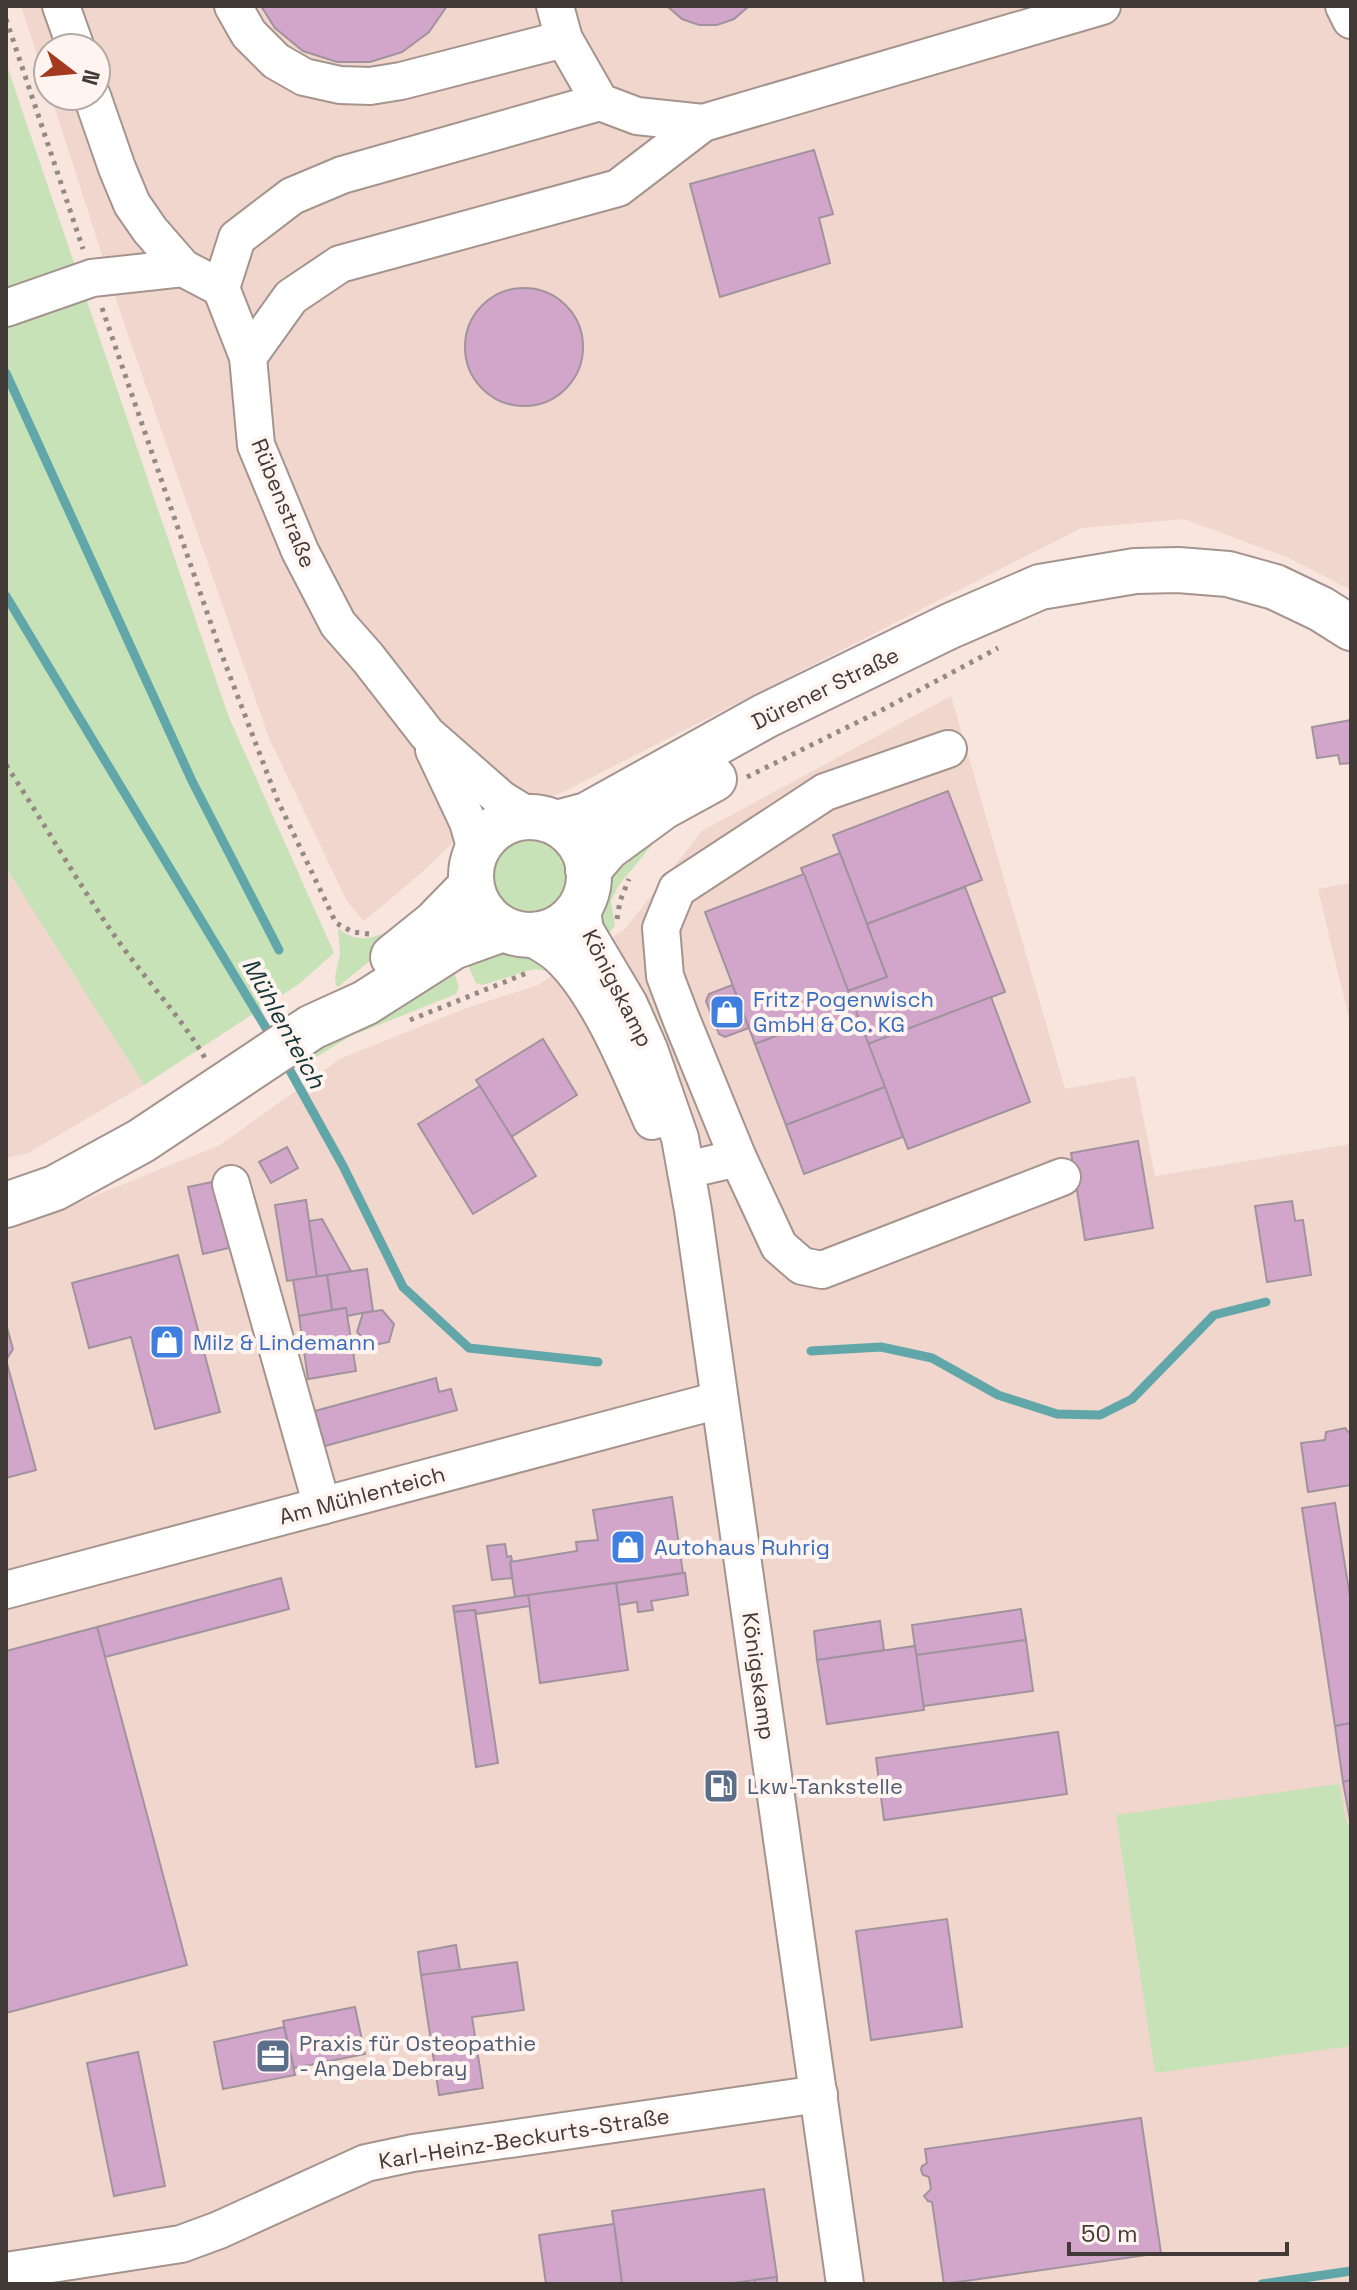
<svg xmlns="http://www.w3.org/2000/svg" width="1357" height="2290" font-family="'Space Grotesk',sans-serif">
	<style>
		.built { fill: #f0d6cc }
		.green { fill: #c7e2b7 }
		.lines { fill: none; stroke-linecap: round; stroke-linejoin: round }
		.stream { stroke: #61a7a9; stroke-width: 9 }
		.building { fill: #d2a6ca; stroke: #a1939e; stroke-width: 2 }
		.minor-casing { stroke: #a5948e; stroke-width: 40 }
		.major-casing { stroke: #a5948e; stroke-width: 48 }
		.path { stroke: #958984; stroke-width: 5; stroke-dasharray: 4 6; stroke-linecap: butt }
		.minor { stroke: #fff; stroke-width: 36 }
		.major { stroke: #fff; stroke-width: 44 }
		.labels { text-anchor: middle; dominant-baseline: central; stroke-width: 8; stroke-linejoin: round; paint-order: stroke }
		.street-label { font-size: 22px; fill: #413a37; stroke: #fff4f0 }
		.shop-label { font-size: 22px; fill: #366cbe; stroke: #fff4f0; text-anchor: start }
		.service-label { font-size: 22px; fill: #4e5e75; stroke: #fff4f0; text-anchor: start }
		.water-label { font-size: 24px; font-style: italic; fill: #123536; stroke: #fff4f0 }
	</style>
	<rect width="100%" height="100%" fill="#f7e5de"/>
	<g class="built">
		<polygon points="21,6 1351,6 1351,590 1289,558 1184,519 1081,528 559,794 487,810 420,874 364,921 347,901 269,738 125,326 51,96 96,96 96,48 48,48 48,88"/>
		<polygon points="951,696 1065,1089 1135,1076 1155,1176 1351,1144 1351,2284 6,2284 6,1232 220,1145 340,1059 464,1009 538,985 625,929 702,831"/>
		<polygon points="6,868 144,1085 28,1153 6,1158"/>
		<polygon points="1351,883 1351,1027 1318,889"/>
	</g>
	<g class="green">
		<polygon points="6,63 228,715 334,953 299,984 144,1085 6,868"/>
		<polygon points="689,805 651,843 652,845 618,886 611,901 615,926 608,934 603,935 601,904 603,893 613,868"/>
		<circle cx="529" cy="878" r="43"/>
		<path d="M406,924L372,959L338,987L336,985L335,977L340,954L338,928C361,948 381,934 406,924Z"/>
		<path d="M500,952C521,955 536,959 553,972L534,969L482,985L476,983L468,965L471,954Z"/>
		<polygon points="451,963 459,987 456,994 351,1036 308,1062 301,1054"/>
		<polygon points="1339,1784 1347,1824 1351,1824 1351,2046 1155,2073 1116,1815"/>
	</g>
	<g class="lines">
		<g class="stream">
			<polyline points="6,373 192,781 279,950"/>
			<polyline points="6,596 272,1038"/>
			<polyline points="283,1058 343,1166 403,1287 469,1348 598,1362"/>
			<polyline points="811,1351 881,1347 932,1358 998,1395 1057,1414 1100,1415 1132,1399 1214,1315 1266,1302"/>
			<polyline points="1262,2284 1351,2271"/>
		</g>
	</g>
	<g class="building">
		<polygon points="261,6 447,6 429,32 402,52 370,62 337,62 303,51 275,28"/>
		<polygon points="667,6 749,6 734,19 717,25 699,25 682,19"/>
		<polygon points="814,150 833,214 819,218 830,263 720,297 690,184"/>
		<circle cx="524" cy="347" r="59"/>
		<polygon points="1351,720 1351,763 1340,764 1338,755 1317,758 1312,727"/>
		<polygon points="948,791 982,880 867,924 833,835"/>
		<polygon points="840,853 887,977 848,991 801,868"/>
		<polygon points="804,874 854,1006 755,1044 705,912"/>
		<polygon points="965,887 1005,992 868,1044 848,991 887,977 867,924"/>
		<polygon points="732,985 749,1028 725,1037 719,1034 706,1001 709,994"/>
		<polygon points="991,997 1030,1102 908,1149 868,1044"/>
		<polygon points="854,1006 885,1087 786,1125 755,1044"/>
		<polygon points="543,1039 577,1095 511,1137 476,1080"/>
		<polygon points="480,1086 536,1176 473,1214 418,1124"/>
		<polygon points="885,1087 903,1137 804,1174 786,1125"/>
		<polygon points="1138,1141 1153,1228 1085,1240 1071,1153"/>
		<polygon points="287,1147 298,1168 271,1183 259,1162"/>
		<polygon points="217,1181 233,1247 203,1254 188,1187"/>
		<polygon points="306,1200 317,1277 287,1281 275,1205"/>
		<polygon points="1292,1201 1295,1221 1303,1220 1311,1275 1267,1282 1255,1206"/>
		<polygon points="322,1219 351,1271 317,1277 309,1221"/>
		<polygon points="178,1255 220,1412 155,1429 131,1337 89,1348 72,1283"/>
		<polygon points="367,1269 373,1311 347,1316 346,1308 332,1310 327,1275"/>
		<polygon points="327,1275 332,1310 299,1316 293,1280"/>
		<polygon points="346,1308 356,1371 308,1379 299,1316"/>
		<polygon points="382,1310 394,1324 389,1342 370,1346 357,1332 363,1313"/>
		<polygon points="6,1324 13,1349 6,1360 36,1470 6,1478"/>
		<polygon points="436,1378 439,1392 451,1389 457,1410 325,1446 315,1411"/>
		<polygon points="1345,1428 1351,1435 1351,1485 1308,1492 1301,1443 1325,1440 1326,1432"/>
		<polygon points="672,1497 683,1573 515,1597 510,1562 577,1551 576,1542 598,1540 593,1510"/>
		<polygon points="1335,1503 1351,1603 1351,1723 1335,1726 1302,1508"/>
		<polygon points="505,1544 507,1557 511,1556 512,1561 510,1562 512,1578 492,1580 487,1546"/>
		<polygon points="685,1573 688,1595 651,1601 653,1610 638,1612 637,1602 619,1605 616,1583"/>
		<polygon points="281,1578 289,1609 105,1657 97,1627"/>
		<polygon points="616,1583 628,1670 540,1683 528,1595"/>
		<polygon points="528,1595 530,1606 477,1614 475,1610 454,1612 453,1606"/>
		<polygon points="1021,1609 1026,1640 916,1655 912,1625"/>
		<polygon points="475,1610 498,1763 476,1767 454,1612"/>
		<polygon points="880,1621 884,1650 817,1660 814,1631"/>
		<polygon points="97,1627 187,1965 6,2013 6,1651"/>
		<polygon points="1026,1640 1033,1691 923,1706 916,1655"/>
		<polygon points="915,1646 924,1710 827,1724 817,1660"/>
		<polygon points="1351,1723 1351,1780 1343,1782 1335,1726"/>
		<polygon points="1058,1732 1067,1794 884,1820 876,1758"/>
		<polygon points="1351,1780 1351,1820 1350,1820 1343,1782"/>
		<polygon points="947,1919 962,2027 871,2040 856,1931"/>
		<polygon points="456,1945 460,1970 421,1975 418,1952"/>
		<polygon points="517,1962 524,2010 472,2017 483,2088 439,2095 421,1975"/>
		<polygon points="355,2007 365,2054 294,2068 283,2021"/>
		<polygon points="284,2027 295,2075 223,2089 214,2042"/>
		<polygon points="138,2052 165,2186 114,2196 87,2063"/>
		<polygon points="1141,2118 1161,2253 944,2284 932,2202 928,2201 924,2196 931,2189 929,2177 923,2175 921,2170 922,2166 927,2163 925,2149"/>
		<polygon points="764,2189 777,2277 726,2284 622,2284 612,2211"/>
		<polygon points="614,2224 622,2284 546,2284 539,2235"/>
		<polygon points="777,2277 777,2284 755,2284 754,2280"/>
	</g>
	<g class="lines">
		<defs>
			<g id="minor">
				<polyline points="61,6 76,48"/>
				<polyline points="233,6 249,34 276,61 304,77 340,85 370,86 401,81 564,39"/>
				<polyline points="555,6 564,39 600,102 637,116 703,123 1102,6"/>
				<polyline points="1344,6 1351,20"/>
				<polyline points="92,96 117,168 132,204 150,230 183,268 221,288 248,357 256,445 300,551 338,624 368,658 427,734 501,799 530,817"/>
				<polyline points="221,288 237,238 292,196 342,175 600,102"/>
				<polyline points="6,308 92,278 183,268"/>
				<polyline points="248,357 291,297 340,264 618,188 703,123"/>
				<polyline points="434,750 468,822 476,850"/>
				<polyline points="581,905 585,930 629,1004 649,1049 680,1138 693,1210 845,2284"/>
				<path d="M527,935C537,941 549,947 558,955C598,991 630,1071 652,1121"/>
				<polyline points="738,1158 682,1021 665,976 661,928 677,889 825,792 948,749"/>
				<polyline points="686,1170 738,1158 779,1246 802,1266 822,1270 1062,1177"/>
				<polyline points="231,1184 322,1506"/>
				<polyline points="6,1590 719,1400"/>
				<polyline points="6,2271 181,2244 219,2230 366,2163 413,2153 819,2094"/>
			</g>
			<g id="major">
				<circle cx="530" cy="876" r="59"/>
				<polyline points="557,823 587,815 765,716 950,626 1040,587 1135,571 1178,570 1228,574 1275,587 1321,609 1351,628"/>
				<polyline points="588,870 607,848 663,807 714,779"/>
				<polyline points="393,957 434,924 471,886"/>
				<polyline points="6,1205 55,1188 141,1141 312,1027 365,1003 453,947 503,929"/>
			</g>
		</defs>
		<use href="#minor" class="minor-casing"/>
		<use href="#major" class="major-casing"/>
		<g class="path">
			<polyline points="6,19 83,249"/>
			<polyline points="102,308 220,650 277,799 336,923 353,932 369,934"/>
			<path d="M6,765C43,821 76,880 114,935C143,977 179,1014 205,1058"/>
			<polyline points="747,777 882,710 998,648"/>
			<polyline points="617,919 620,901 629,879"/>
			<polyline points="410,1020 527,973"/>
		</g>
		<use href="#minor" class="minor"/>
		<use href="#major" class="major"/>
	</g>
	<defs>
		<symbol id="shop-square" viewBox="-11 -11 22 22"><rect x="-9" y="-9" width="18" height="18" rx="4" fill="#3f7fe0" stroke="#fff4f0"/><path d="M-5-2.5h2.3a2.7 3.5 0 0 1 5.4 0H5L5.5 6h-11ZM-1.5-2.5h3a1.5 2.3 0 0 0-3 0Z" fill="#fff"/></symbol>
		<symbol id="fuel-square" viewBox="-11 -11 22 22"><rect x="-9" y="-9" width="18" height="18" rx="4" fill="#5c6f8a" stroke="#fff4f0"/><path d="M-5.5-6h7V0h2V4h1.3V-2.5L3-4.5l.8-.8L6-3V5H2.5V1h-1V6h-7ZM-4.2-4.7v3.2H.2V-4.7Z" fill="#fff"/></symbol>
		<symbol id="office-square" viewBox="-11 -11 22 22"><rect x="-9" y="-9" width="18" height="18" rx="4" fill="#5c6f8a" stroke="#fff4f0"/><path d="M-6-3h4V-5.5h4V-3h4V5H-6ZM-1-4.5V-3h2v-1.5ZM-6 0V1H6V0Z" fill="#fff"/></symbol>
	</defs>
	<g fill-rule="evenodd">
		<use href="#shop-square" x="707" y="992" width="40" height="40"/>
		<use href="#shop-square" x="147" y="1322" width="40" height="40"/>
		<use href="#shop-square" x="608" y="1527" width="40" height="40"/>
		<use href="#fuel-square" x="701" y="1766" width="40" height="40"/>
		<use href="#office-square" x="253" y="2036" width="40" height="40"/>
	</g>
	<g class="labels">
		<g class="street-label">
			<text transform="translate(284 503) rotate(68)">Rübenstraße</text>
			<text transform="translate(825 688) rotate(-26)">Dürener Straße</text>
			<text transform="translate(618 988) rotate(63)">Königskamp</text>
			<text transform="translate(362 1495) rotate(-15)">Am Mühlenteich</text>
			<text transform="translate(759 1676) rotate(82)">Königskamp</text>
			<text transform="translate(524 2138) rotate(-9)">Karl-Heinz-Beckurts-Straße</text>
		</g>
		<g class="shop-label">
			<text x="753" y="999">Fritz Pogenwisch<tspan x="753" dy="25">GmbH &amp; Co. KG</tspan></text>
			<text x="193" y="1342">Milz &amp; Lindemann</text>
			<text x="654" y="1547">Autohaus Ruhrig</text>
		</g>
		<g class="service-label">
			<text x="747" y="1786">Lkw-Tankstelle</text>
			<text x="299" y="2043">Praxis für Osteopathie<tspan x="299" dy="25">- Angela Debray</tspan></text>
		</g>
		<g class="water-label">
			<text transform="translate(284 1023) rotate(61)">Mühlenteich</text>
		</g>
	</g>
	<rect width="1357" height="2290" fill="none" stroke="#413a37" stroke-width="16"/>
	<g transform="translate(72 72) rotate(106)"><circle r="38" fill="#fff4f0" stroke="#b3aaa6" stroke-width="2"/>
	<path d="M0-6L14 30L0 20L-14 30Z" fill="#a33a1f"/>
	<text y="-12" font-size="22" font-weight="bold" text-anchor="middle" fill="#413a37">N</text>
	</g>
	<path d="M1069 2242v12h218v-12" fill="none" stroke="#413a37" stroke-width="4"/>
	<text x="1081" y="2242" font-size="24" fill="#413a37" stroke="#fff4f0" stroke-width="6" paint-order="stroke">50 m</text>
</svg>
